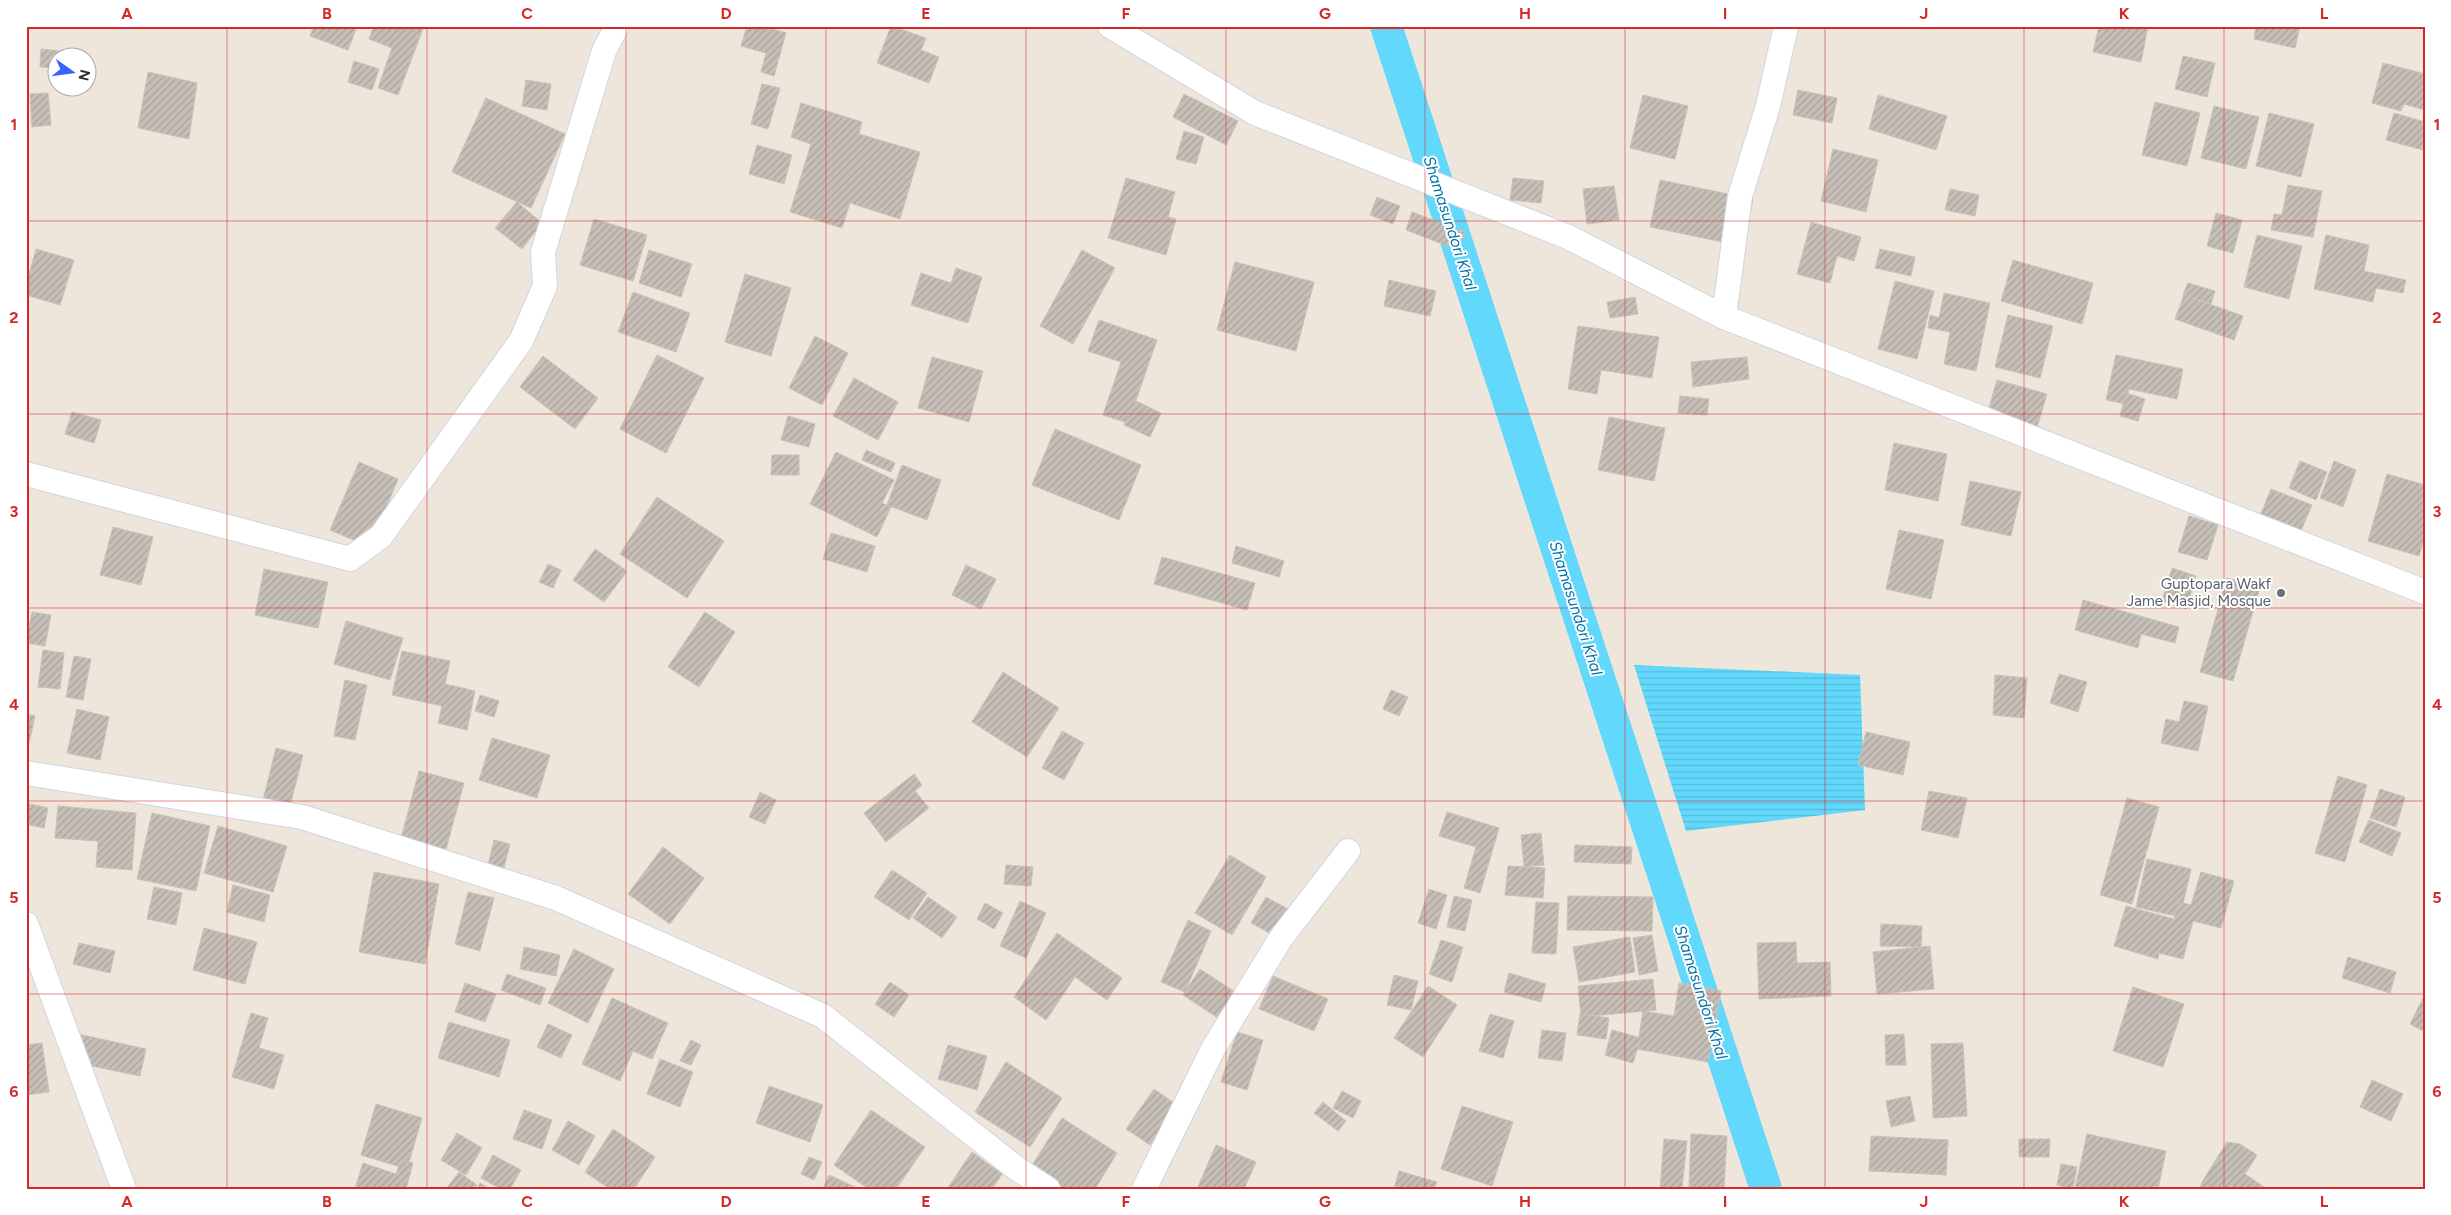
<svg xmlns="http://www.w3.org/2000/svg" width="2451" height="1215" font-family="Figtree,sans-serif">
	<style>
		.water { fill: url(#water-rules) }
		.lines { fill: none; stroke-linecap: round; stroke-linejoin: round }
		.canal { stroke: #62d8fc; stroke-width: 32 }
		.building { fill: url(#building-hatch); stroke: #cac2b4 }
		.minor-casing { stroke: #d0d5e5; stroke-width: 26 }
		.minor { stroke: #fff; stroke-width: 24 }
		.grid { fill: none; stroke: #d62828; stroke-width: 1; stroke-opacity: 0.55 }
		.worship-dot { fill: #6b7280; stroke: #fff; stroke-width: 2 }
		.labels { text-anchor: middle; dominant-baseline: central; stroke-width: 4; stroke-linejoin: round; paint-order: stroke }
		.worship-label { font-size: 15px; fill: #5b616d; stroke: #fff; text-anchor: end }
		.water-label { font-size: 16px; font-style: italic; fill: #0074a9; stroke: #fff }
		.neatline { fill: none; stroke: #d62828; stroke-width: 2 }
		.grid-label { font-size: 16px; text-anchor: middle; font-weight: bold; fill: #d62828 }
	</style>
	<defs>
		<pattern id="water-rules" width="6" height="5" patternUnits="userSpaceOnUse" patternTransform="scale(1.25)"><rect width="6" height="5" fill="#62d8fc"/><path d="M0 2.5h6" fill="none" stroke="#55bad8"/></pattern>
		<pattern id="building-hatch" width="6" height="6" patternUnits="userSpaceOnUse" patternTransform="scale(1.25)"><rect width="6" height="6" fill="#c6bfb8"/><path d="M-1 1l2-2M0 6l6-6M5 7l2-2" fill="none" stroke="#aaa49e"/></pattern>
	</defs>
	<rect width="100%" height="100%" fill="#eee5db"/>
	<polygon class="water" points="1634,665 1860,675 1865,810 1686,831"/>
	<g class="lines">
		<polyline class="canal" points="1386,26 1766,1189"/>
	</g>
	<g class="building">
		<polygon points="314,26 357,26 348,50 310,36"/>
		<polygon points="374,26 424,26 398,95 378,88 392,48 369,39"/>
		<polygon points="747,26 763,26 786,33 774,76 761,72 766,53 741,46"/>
		<polygon points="891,26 926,38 921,50 939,57 929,83 877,63"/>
		<polygon points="2099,26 2148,26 2141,62 2093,52"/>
		<polygon points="2256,26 2300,26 2295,48 2254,39"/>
		<polygon points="41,49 60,51 58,68 40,67"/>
		<polygon points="2183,56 2215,63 2207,97 2175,89"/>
		<polygon points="354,61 379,69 372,90 348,82"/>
		<polygon points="2383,63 2425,74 2425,110 2404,104 2401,111 2372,103"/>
		<polygon points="148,72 197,83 189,139 138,128"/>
		<polygon points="526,80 551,84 547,110 522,106"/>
		<polygon points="762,84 780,88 768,129 751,124"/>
		<polygon points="1798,90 1837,98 1832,123 1793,115"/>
		<polygon points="48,93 51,125 32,127 30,94"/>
		<polygon points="1184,94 1238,121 1226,145 1173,117"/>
		<polygon points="1643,95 1688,106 1675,159 1630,148"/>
		<polygon points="1878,95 1947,116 1936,150 1869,129"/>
		<polygon points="486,98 565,134 531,208 452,172"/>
		<polygon points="2155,102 2200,113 2187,166 2142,155"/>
		<polygon points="801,103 862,122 859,134 920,152 900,219 850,203 842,228 790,212 811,144 791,137"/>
		<polygon points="2214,106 2259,117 2246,169 2201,158"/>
		<polygon points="2269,113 2314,124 2301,177 2256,166"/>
		<polygon points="2394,113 2425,122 2423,150 2386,140"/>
		<polygon points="1184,131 1204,137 1196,164 1176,159"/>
		<polygon points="757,145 792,155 784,184 749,174"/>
		<polygon points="1833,149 1878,160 1866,212 1821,201"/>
		<polygon points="1126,178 1175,192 1168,217 1176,219 1166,255 1108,238"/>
		<polygon points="1513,178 1544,181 1541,203 1510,200"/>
		<polygon points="1660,180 1753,199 1743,246 1650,227"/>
		<polygon points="2288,185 2322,191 2313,237 2271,230 2274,214 2282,215"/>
		<polygon points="1614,186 1619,220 1587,224 1583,189"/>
		<polygon points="1950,189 1979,195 1975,216 1945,210"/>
		<polygon points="1377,197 1400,206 1393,224 1370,215"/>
		<polygon points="517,202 542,223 522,249 495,228"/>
		<polygon points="1412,212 1465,232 1458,250 1406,230"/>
		<polygon points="2216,213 2242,220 2233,253 2207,246"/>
		<polygon points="594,219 647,235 633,281 580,265"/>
		<polygon points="1811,222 1861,237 1854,261 1837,256 1830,283 1797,274"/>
		<polygon points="2257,235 2302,246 2289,299 2244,287"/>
		<polygon points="2326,235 2369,245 2364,271 2406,280 2403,293 2376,288 2373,302 2314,289"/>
		<polygon points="36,249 74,260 60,305 26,295 26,270 30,271"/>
		<polygon points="1880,249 1915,257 1911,276 1875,268"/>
		<polygon points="649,250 692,264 681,297 639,283"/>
		<polygon points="1082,250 1115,268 1073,344 1040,326"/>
		<polygon points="2013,260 2093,283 2082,324 2001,301"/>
		<polygon points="1235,262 1314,282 1296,351 1217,330"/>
		<polygon points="956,268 982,277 968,323 911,305 921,273 951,283"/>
		<polygon points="745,274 791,288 771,356 725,342"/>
		<polygon points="1389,280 1436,291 1430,316 1384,306"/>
		<polygon points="1895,281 1934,291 1917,359 1878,349"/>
		<polygon points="2188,283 2215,291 2211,304 2183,295"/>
		<polygon points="633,292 690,313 676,352 618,332"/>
		<polygon points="1944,293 1990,303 1976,371 1944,364 1950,332 1928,328 1930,315 1939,318"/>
		<polygon points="2184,295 2243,316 2234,340 2175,319"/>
		<polygon points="1635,297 1638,314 1610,318 1607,302"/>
		<polygon points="2008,315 2053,326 2040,378 1995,367"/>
		<polygon points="1099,320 1157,340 1128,423 1103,415 1121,362 1088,351"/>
		<polygon points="1578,326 1659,337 1652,378 1601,370 1597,394 1568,389"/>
		<polygon points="815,336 848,353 822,405 789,388"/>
		<polygon points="657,355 704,378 666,453 620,429"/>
		<polygon points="2116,355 2183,369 2177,399 2129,389 2125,404 2106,400"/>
		<polygon points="543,356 598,398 575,429 520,387"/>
		<polygon points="932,357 983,371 969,422 918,408"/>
		<polygon points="1747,357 1749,379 1693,387 1691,362"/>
		<polygon points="854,378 898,402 878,440 833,416"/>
		<polygon points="1997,380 2047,394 2037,427 1988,411"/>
		<polygon points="2126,393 2145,399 2138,421 2120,416"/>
		<polygon points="1680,396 1709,399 1707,415 1678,413"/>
		<polygon points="1136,401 1161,413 1150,437 1124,425"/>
		<polygon points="72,412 101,420 94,443 65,434"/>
		<polygon points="788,416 815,424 809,447 781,440"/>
		<polygon points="1609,417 1665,428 1654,481 1598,470"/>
		<polygon points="1055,429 1141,465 1119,520 1032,485"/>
		<polygon points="1894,443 1947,454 1938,501 1885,490"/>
		<polygon points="866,450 895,463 891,472 862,460"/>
		<polygon points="836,452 894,480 882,503 891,507 877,537 810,504"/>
		<polygon points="772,455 799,455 799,475 771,475"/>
		<polygon points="2300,461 2327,472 2316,500 2289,488"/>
		<polygon points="2334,461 2356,470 2343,507 2320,498"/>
		<polygon points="359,462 398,479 370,547 330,530"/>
		<polygon points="902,465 941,480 927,520 887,505"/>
		<polygon points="2387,474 2425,485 2425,536 2419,556 2368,541"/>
		<polygon points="1970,481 2021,492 2011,536 1961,525"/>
		<polygon points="2271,489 2312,505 2300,533 2260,516"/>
		<polygon points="657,497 724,541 687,598 620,554"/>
		<polygon points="2189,516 2218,525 2207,560 2178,552"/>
		<polygon points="113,527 153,537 141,585 100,575"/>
		<polygon points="1899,530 1944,540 1931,599 1886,589"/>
		<polygon points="831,533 875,546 867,572 823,559"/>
		<polygon points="1236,546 1284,561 1279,577 1232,563"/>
		<polygon points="595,549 627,571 604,602 573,580"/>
		<polygon points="1162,557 1255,583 1247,610 1154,584"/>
		<polygon points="548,564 561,570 553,588 539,582"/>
		<polygon points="966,565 996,579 981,609 952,595"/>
		<polygon points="2172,568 2196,576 2186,609 2162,601"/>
		<polygon points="264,569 328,582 318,628 255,615"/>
		<polygon points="2227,578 2260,587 2233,681 2200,672"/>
		<polygon points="2083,600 2179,627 2175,643 2141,634 2138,648 2075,630"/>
		<polygon points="32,612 51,615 45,646 26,643"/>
		<polygon points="705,612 735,632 699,687 668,667"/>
		<polygon points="346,621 403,638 390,680 334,664"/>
		<polygon points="43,650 64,653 60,689 38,687"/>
		<polygon points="402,651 450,661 445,684 475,691 467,730 438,723 442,706 392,695"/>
		<polygon points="74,656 91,659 83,700 66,697"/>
		<polygon points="1003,672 1059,708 1027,757 972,722"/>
		<polygon points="2059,674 2087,682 2078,712 2050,703"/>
		<polygon points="1995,675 2027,678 2024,718 1993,715"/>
		<polygon points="345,680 367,685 355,740 334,736"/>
		<polygon points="1391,690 1408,697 1399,716 1383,709"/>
		<polygon points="480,695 499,701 494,717 475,711"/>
		<polygon points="2184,701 2208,706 2198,751 2161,743 2166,719 2179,722"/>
		<polygon points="77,709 109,717 100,760 67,753"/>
		<polygon points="26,714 35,716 26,757"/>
		<polygon points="1062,731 1084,743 1064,780 1042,768"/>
		<polygon points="1866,732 1910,742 1903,775 1858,765"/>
		<polygon points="492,738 550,755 537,798 479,780"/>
		<polygon points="276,748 303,755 290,806 263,800"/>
		<polygon points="419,771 464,783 445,853 400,842"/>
		<polygon points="914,774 922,785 915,791 929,808 886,842 864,813"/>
		<polygon points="2338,776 2367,785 2345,862 2315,853"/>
		<polygon points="2380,789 2405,797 2396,827 2370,818"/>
		<polygon points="1929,791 1967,798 1958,838 1921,830"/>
		<polygon points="760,792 776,800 765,824 749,817"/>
		<polygon points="2127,798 2159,807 2132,904 2100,895"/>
		<polygon points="26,803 48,808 44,828 26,824"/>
		<polygon points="58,806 136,813 132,870 96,867 98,841 55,838"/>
		<polygon points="1447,812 1499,828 1480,893 1464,888 1476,847 1439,836"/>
		<polygon points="152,813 210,826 196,891 137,879"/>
		<polygon points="2369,820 2401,833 2392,856 2359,842"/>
		<polygon points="218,826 287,846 273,892 204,873"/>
		<polygon points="1541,833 1544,865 1524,867 1521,835"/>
		<polygon points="494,840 510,844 504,868 488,865"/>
		<polygon points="1575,845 1632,847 1631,864 1574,862"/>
		<polygon points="663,847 704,878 670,924 628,894"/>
		<polygon points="1230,855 1266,877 1232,935 1195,913"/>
		<polygon points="2147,859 2191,869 2180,917 2136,907"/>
		<polygon points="1006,865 1033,867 1031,886 1004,884"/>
		<polygon points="1508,866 1545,868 1543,898 1505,895"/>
		<polygon points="892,870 927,893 909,920 874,897"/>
		<polygon points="374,872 439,884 425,964 359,952"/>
		<polygon points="2201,872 2234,881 2221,928 2193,921 2183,959 2159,953 2158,959 2114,946 2126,906 2174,919 2179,902 2191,905"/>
		<polygon points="233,885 270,895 264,922 227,912"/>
		<polygon points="154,887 182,893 176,925 147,919"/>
		<polygon points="1429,889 1447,895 1436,929 1418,923"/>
		<polygon points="468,892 494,898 480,951 455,944"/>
		<polygon points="1454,896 1472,900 1465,931 1447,927"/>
		<polygon points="1568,896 1653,897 1652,931 1567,930"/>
		<polygon points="928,897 957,917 942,938 913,918"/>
		<polygon points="1266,897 1290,910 1275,936 1251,923"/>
		<polygon points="1020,901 1046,913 1026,958 1000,946"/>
		<polygon points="1536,902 1559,903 1556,954 1532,953"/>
		<polygon points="985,903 1003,913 994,929 977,919"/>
		<polygon points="1188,920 1211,931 1185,992 1161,982"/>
		<polygon points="1881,924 1922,926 1921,947 1880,946"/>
		<polygon points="204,928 257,942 245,984 193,970"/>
		<polygon points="1057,933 1122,978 1107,1000 1075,977 1046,1020 1014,997"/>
		<polygon points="1652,935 1658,971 1639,975 1633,938"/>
		<polygon points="1630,937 1635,972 1579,982 1573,947"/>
		<polygon points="1441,940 1463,947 1452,982 1429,974"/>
		<polygon points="1796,942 1797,963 1830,962 1831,996 1759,999 1757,943"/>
		<polygon points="79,943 115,951 110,973 73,964"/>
		<polygon points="1930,946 1934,989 1877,994 1873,952"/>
		<polygon points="524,947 560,955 556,976 520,969"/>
		<polygon points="574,949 614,969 588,1023 548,1003"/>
		<polygon points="2348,957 2396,972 2390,993 2342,978"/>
		<polygon points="1200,969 1235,992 1218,1018 1183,995"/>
		<polygon points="1509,973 1546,984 1541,1002 1504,992"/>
		<polygon points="507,974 546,988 540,1005 501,990"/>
		<polygon points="1394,975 1418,981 1411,1010 1387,1005"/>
		<polygon points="1273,976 1328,999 1314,1031 1259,1009"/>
		<polygon points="1653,979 1656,1010 1581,1017 1578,986"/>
		<polygon points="890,982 909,995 894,1017 875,1004"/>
		<polygon points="465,983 496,994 485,1022 455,1012"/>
		<polygon points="1679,983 1721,991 1708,1062 1637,1049 1643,1011 1674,1016"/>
		<polygon points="1428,986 1457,1005 1423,1057 1394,1038"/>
		<polygon points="2133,987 2184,1004 2163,1067 2113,1051"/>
		<polygon points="2425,994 2425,1032 2410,1024"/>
		<polygon points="612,998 668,1023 652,1059 633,1051 620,1081 582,1064"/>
		<polygon points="251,1013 268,1018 259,1048 284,1055 274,1089 232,1077"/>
		<polygon points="1490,1014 1514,1021 1503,1058 1479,1051"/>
		<polygon points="1580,1014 1609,1018 1606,1039 1577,1035"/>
		<polygon points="449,1022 510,1040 499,1077 438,1058"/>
		<polygon points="548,1024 572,1035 561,1058 537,1047"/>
		<polygon points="1542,1030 1566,1033 1562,1061 1538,1058"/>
		<polygon points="1612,1030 1641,1038 1633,1063 1605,1055"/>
		<polygon points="69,1032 146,1049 140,1076 63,1060"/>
		<polygon points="1237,1032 1263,1040 1247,1090 1221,1082"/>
		<polygon points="1904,1034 1906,1065 1886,1065 1885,1035"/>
		<polygon points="691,1040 701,1045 691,1065 680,1061"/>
		<polygon points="42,1043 49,1092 26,1095 26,1045"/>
		<polygon points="1963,1043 1967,1116 1933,1118 1931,1044"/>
		<polygon points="948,1045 987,1056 977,1090 938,1079"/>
		<polygon points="660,1059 693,1072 680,1107 647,1094"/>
		<polygon points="1006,1062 1062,1098 1030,1147 975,1112"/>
		<polygon points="2372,1080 2403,1094 2391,1121 2360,1107"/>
		<polygon points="769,1086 823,1105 810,1142 756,1123"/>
		<polygon points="1154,1089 1177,1105 1150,1145 1126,1129"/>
		<polygon points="1342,1091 1361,1101 1353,1118 1333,1108"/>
		<polygon points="1910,1096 1915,1121 1891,1127 1886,1101"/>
		<polygon points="1323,1102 1346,1121 1338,1131 1314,1113"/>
		<polygon points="376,1104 422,1118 407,1169 361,1155"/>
		<polygon points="1462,1106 1513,1122 1492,1186 1441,1169"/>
		<polygon points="524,1110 552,1120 542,1149 513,1139"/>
		<polygon points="871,1110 925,1147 896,1189 869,1189 834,1165"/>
		<polygon points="1062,1118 1117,1153 1095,1189 1064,1189 1031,1167"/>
		<polygon points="568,1121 595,1136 579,1165 552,1150"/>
		<polygon points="613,1129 655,1157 634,1189 610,1189 585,1172"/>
		<polygon points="457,1133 482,1148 466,1175 441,1160"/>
		<polygon points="1691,1134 1727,1136 1724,1189 1689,1189"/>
		<polygon points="2087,1134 2166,1151 2158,1189 2075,1189"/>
		<polygon points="1871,1136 1948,1140 1946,1175 1869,1171"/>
		<polygon points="1664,1139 1687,1141 1682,1189 1660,1189"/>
		<polygon points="2019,1139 2050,1139 2049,1157 2019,1157"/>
		<polygon points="2227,1142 2240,1144 2257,1155 2245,1174 2267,1189 2200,1189 2202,1182"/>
		<polygon points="1216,1145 1256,1162 1244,1189 1197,1189"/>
		<polygon points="972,1152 1002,1174 992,1189 947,1189"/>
		<polygon points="493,1155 521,1170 510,1189 501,1189 481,1178"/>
		<polygon points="809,1157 822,1162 814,1180 801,1174"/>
		<polygon points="401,1160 413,1163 406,1189 355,1189 363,1163 396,1174"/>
		<polygon points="2061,1164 2077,1167 2073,1189 2057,1185"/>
		<polygon points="1399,1171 1437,1182 1434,1189 1394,1189"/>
		<polygon points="459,1172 477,1185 474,1189 446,1189"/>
		<polygon points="829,1175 855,1187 854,1189 823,1189"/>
		<polygon points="480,1183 490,1189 477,1189"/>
	</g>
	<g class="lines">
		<defs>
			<g id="minor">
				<polyline points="1110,26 1255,113 1568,237 1724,317 2425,592"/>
				<polyline points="1724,317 1740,196 1768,106 1786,26"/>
				<polyline points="26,474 350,559 381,536 521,341 545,286 543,252 604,51 617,26"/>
				<polyline points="26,773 302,817 556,898 823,1016 1016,1168 1048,1189"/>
				<polyline points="26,924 124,1189"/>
				<polyline points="1144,1189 1213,1049 1281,938 1348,851"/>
			</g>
		</defs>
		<use href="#minor" class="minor-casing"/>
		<use href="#minor" class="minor"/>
	</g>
	<path class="grid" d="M227,26V1189M427,26V1189M626,26V1189M826,26V1189M1026,26V1189M1226,26V1189M1425,26V1189M1625,26V1189M1825,26V1189M2024,26V1189M2224,26V1189M26,221H2425M26,414H2425M26,608H2425M26,801H2425M26,994H2425"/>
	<circle class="worship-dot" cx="2281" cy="593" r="5"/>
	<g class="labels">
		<g class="worship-label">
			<text x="2271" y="584">Guptopara Wakf<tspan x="2271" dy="17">Jame Masjid, Mosque</tspan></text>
		</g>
		<g class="water-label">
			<text transform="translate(1450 223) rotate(72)">Shamasundori Khal</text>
			<text transform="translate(1576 608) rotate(72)">Shamasundori Khal</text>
			<text transform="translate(1701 992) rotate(72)">Shamasundori Khal</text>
		</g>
	</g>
	<rect width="2451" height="1215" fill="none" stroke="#ffffff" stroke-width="55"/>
	<g transform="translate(72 72) rotate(104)"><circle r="24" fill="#ffffff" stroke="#aaaaaa"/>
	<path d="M0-4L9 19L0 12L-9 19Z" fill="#3763ff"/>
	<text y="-8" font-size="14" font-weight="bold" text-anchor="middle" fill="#2b2b2b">N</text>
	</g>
	<rect x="28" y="28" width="2396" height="1160" class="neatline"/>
	<g class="grid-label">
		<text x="127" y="19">A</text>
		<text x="327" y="19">B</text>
		<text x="527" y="19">C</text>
		<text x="726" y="19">D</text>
		<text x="926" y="19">E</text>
		<text x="1126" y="19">F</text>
		<text x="1325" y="19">G</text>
		<text x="1525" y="19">H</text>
		<text x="1725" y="19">I</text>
		<text x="1924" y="19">J</text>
		<text x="2124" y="19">K</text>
		<text x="2324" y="19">L</text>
		<text x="14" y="130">1</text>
		<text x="2437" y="130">1</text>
		<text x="14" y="323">2</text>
		<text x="2437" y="323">2</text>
		<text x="14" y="517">3</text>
		<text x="2437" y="517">3</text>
		<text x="14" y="710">4</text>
		<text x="2437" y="710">4</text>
		<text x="14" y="903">5</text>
		<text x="2437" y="903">5</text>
		<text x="14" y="1097">6</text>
		<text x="2437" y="1097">6</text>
		<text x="127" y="1207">A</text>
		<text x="327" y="1207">B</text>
		<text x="527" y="1207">C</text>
		<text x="726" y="1207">D</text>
		<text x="926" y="1207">E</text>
		<text x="1126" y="1207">F</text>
		<text x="1325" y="1207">G</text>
		<text x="1525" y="1207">H</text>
		<text x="1725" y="1207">I</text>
		<text x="1924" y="1207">J</text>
		<text x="2124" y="1207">K</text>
		<text x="2324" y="1207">L</text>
	</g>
</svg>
